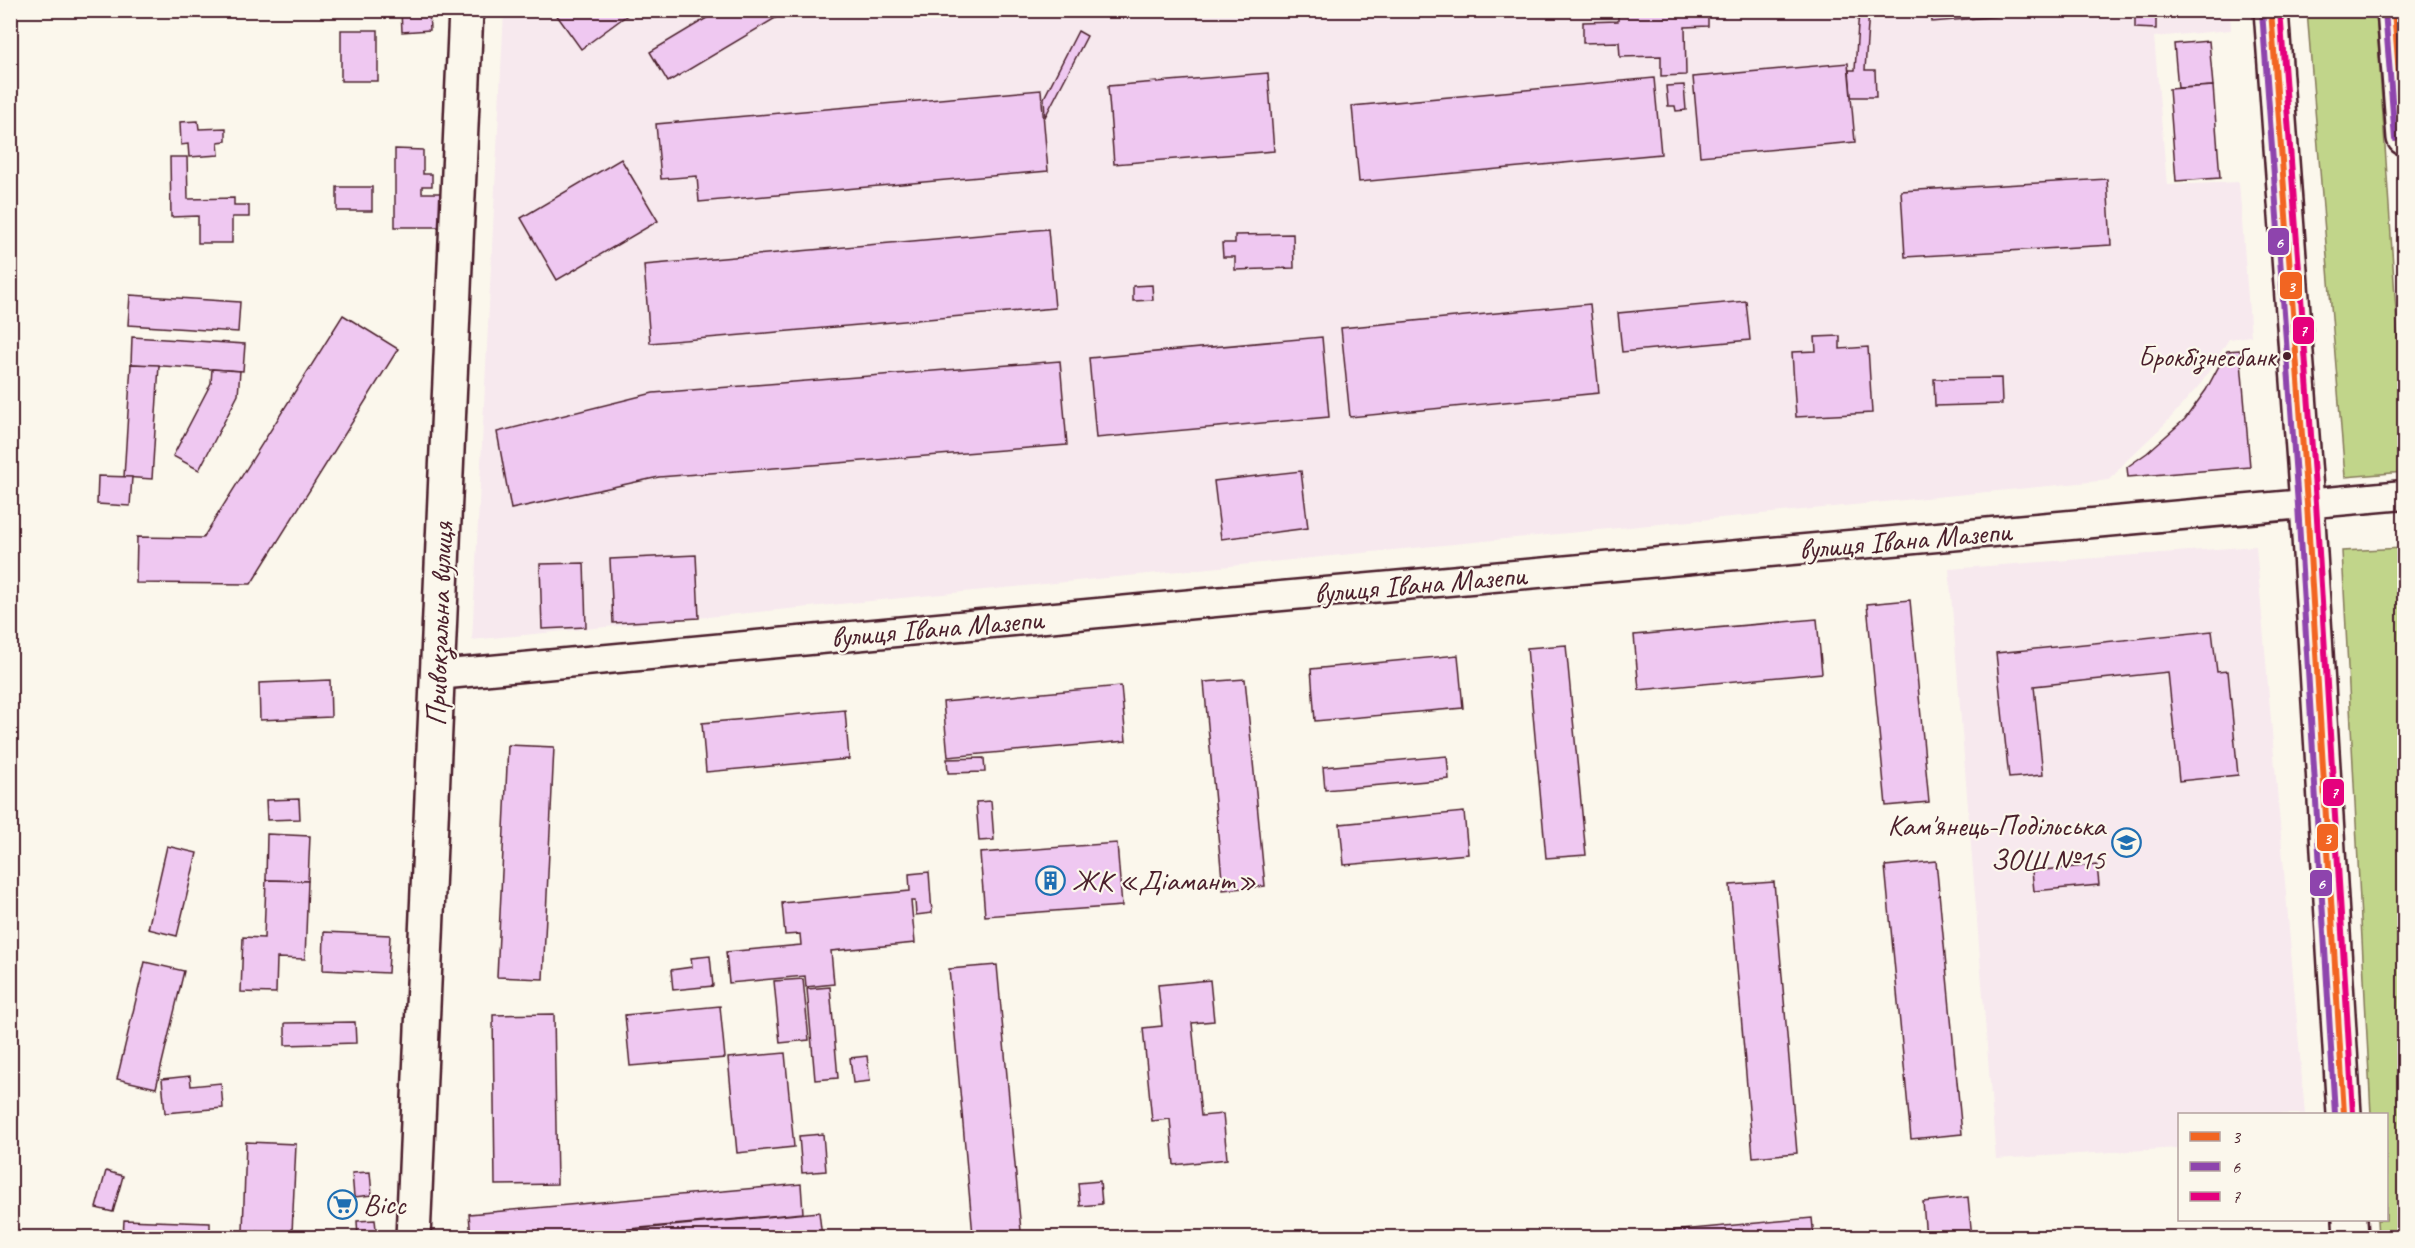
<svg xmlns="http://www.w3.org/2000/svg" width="2415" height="1248" font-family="Caveat,sans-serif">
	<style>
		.built { fill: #f7e9ee }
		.green { fill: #c1d58a; stroke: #867a5a; stroke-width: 1.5 }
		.building { fill: #efc8f1; stroke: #4a1f2b; stroke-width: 1.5 }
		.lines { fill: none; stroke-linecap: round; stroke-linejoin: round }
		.minor-casing { stroke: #4a1f2b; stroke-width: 33 }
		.major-casing { stroke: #4a1f2b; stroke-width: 38 }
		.minor { stroke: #fbf7ec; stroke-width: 28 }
		.major { stroke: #fbf7ec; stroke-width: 33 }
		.bus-1-casing { stroke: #fbf7ec; stroke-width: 10 }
		.bus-2-casing { stroke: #fbf7ec; stroke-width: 10 }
		.bus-3-casing { stroke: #fbf7ec; stroke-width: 10 }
		.bus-1 { stroke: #f26522; stroke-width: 6 }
		.bus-2 { stroke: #8e44ad; stroke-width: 6 }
		.bus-3 { stroke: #e5007d; stroke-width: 6 }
		.bus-dot { fill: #4a1f2b; stroke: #fbf7ec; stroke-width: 2 }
		.labels { text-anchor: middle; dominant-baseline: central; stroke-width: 4.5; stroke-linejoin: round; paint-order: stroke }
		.bus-label { font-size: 28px; fill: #4a1f2b; stroke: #fbf7ec; text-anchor: end }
		.street-label { font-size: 30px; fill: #4a1f2b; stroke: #fbf7ec }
		.poi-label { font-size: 30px; fill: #4a1f2b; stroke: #fbf7ec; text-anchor: start }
		.line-badge { stroke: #fbf7ec; stroke-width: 2 }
		.badge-label { font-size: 16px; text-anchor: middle; font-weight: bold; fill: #fff }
	</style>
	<rect width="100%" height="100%" fill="#fbf7ec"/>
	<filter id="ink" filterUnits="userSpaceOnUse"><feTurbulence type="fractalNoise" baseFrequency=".0167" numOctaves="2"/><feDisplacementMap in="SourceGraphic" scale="12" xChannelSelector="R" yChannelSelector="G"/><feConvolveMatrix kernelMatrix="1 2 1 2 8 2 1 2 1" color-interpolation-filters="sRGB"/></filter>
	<g filter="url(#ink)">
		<g class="built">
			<polygon points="504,11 2230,11 2231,30 2154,37 2167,185 2239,182 2251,336 2229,339 2202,382 2167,422 2126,461 2110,480 472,640"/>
			<polygon points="2256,546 2305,1114 2180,1114 2179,1148 1996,1159 1949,569"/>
		</g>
		<g class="green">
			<polygon points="2307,11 2376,11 2404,431 2404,472 2345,477"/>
			<polygon points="2404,548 2404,1237 2378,1238 2377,1220 2386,1220 2386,1114 2371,1114 2342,551"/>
		</g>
		<g class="building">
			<polygon points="401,10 429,10 430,30 402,32"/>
			<polygon points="553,10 634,10 581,49"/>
			<polygon points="720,10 789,10 668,82 650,52"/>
			<polygon points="1618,10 1708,10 1708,26 1685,27 1686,75 1661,76 1661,56 1620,57 1619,42 1583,43 1583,22 1618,21"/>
			<polygon points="1859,10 1869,10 1865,70 1875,70 1876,97 1851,97 1849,70 1855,70"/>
			<polygon points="1931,10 2062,10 2062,11 1932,22"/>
			<polygon points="2135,10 2156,10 2156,29 2135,28"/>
			<rect x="341" y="30" width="37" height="51"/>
			<polygon points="1078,31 1087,36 1045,117 1044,98"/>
			<polygon points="2209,41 2213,86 2178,88 2174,44"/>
			<polygon points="1848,63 1855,142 1700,156 1693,77"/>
			<polygon points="1268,73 1274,151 1114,164 1108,86"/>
			<polygon points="1654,78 1661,154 1359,182 1352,106"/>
			<polygon points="1684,85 1686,110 1676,111 1675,106 1668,106 1666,86"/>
			<polygon points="2213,86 2220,178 2176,181 2169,89"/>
			<polygon points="1041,90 1048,171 699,202 697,176 661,179 656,124"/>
			<polygon points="198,121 199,129 226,128 226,141 218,142 219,155 189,157 188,144 181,145 180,122"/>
			<polygon points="395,149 423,150 423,174 432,174 432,186 422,186 422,193 447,193 447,227 395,227"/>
			<polygon points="170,157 187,157 188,199 234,198 234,205 249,205 249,217 232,217 232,243 198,243 198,216 171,217"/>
			<polygon points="621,159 658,221 557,280 521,218"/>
			<polygon points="2107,179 2111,245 1905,257 1901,191"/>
			<rect x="337" y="187" width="35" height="24"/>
			<polygon points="1048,229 1055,308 650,343 644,265"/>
			<polygon points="1293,234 1294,268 1235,270 1235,257 1223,257 1222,243 1235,243 1235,235"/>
			<polygon points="1152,285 1153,300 1133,301 1133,286"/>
			<polygon points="130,295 240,302 238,332 128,325"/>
			<polygon points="1746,301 1750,340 1622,352 1618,313"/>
			<polygon points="1590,304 1599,393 1350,417 1341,328"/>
			<polygon points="343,315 398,349 251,584 136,583 137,537 203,538"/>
			<polygon points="1840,336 1840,349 1868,347 1872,413 1796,417 1792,352 1816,351 1815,337"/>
			<polygon points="132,337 245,344 243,371 131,364"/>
			<polygon points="1322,337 1329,417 1096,438 1089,358"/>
			<polygon points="2240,350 2250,467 2128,477 2127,467 2147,453 2185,419 2206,390 2227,351"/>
			<polygon points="1060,361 1067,445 659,477 511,509 497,432 653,393"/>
			<polygon points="131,364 159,365 152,479 124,477"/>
			<polygon points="212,369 240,371 238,395 199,470 173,456 211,383"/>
			<polygon points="2001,378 2002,404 1935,406 1934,379"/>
			<polygon points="1301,471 1308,528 1221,539 1214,481"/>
			<polygon points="98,476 132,477 130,506 97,504"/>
			<polygon points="696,555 699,618 613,623 610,559"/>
			<polygon points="584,563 586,627 542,629 540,564"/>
			<polygon points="1910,600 1929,802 1886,806 1867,604"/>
			<polygon points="1817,619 1822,673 1639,690 1634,635"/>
			<polygon points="2212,631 2217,672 2228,671 2238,775 2179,781 2168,672 2034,686 2043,775 2009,778 1996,653"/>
			<polygon points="1566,645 1586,855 1546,858 1527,648"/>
			<polygon points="1458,655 1463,708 1315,721 1311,669"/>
			<polygon points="1245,679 1265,886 1223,890 1204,682"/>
			<polygon points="330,680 331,717 260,720 259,683"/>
			<polygon points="1121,686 1126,741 948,757 943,702"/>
			<polygon points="845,710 849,759 706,772 702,723"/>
			<polygon points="508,745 554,747 543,979 497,977"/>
			<polygon points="1447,756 1449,779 1325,790 1323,767"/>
			<polygon points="984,758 985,772 948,773 947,759"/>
			<polygon points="299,799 300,819 267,820 266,800"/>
			<polygon points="991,801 994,840 979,841 976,802"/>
			<polygon points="1464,812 1468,854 1344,865 1340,824"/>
			<polygon points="267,834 310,836 308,881 266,880"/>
			<polygon points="1117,843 1122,906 985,916 980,853"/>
			<polygon points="167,846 197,853 177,936 148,929"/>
			<polygon points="1936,861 1962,1134 1911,1139 1885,866"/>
			<polygon points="2097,865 2099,885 2034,891 2032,871"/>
			<polygon points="929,872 932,913 916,915 915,901 911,901 915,943 831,951 834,984 806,987 805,976 729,983 726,952 801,945 800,934 785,935 782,903 910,891 909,874"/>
			<polygon points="266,880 308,881 305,959 277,958 276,993 241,992 243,937 264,938"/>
			<polygon points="1774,882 1797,1153 1753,1157 1730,885"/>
			<polygon points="324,932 390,935 388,973 323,970"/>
			<polygon points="710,956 713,986 673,990 671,970 692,967 691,958"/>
			<polygon points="145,962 184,971 156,1088 117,1079"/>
			<polygon points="997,965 1021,1231 973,1235 949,969"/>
			<polygon points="803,979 809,1040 780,1043 774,981"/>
			<polygon points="1210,980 1214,1021 1192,1023 1201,1116 1223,1114 1227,1159 1174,1165 1170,1119 1152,1121 1143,1028 1162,1026 1158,985"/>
			<polygon points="830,987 838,1078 815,1080 807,989"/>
			<polygon points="720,1006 725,1058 630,1066 625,1015"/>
			<polygon points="554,1014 557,1184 495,1185 493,1015"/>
			<polygon points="355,1022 356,1043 285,1045 285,1023"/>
			<polygon points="785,1053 794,1147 737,1153 728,1058"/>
			<polygon points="867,1056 870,1081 853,1083 850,1058"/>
			<polygon points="190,1076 191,1086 221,1083 223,1108 165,1113 162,1079"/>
			<polygon points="823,1134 826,1171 802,1173 799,1136"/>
			<polygon points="246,1142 296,1144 292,1233 243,1231"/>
			<polygon points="106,1171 123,1176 113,1212 96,1208"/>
			<polygon points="370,1172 372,1195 354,1197 352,1173"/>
			<polygon points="1100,1181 1102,1204 1080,1206 1078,1183"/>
			<polygon points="801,1184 803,1213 530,1238 471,1238 469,1214"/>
			<polygon points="1968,1197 1972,1238 1926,1238 1923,1202"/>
			<polygon points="819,1212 822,1237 545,1238"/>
			<polygon points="1812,1218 1814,1238 1617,1238 1617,1236"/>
			<polygon points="124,1220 210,1223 210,1238 123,1238"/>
			<polygon points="375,1220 377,1238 358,1238 357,1221"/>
		</g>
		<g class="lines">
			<defs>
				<polyline id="minor" points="437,675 1215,602 2404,495"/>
				<g id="major">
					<polyline points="2271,10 2307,504 2344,1114"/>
					<polyline points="2394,10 2404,138"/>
					<polyline points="2350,1220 2351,1238"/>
					<polyline points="413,1238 466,10"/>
				</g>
			</defs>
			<use href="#minor" class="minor-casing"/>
			<use href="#major" class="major-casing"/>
			<use href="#minor" class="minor"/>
			<use href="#major" class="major"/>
			<defs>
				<g id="bus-1">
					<polyline points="2271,10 2307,504 2344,1114"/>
					<polyline points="2394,10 2404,138"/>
				</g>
				<g id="bus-2">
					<polyline points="2262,11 2298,505 2335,1114"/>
					<polyline points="2385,11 2395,139"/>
				</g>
				<polyline id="bus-3" points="2280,10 2316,503 2353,1113"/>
			</defs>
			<use href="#bus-1" class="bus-1-casing"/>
			<use href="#bus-2" class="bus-2-casing"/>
			<use href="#bus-3" class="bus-3-casing"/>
			<use href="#bus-1" class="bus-1"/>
			<use href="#bus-2" class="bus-2"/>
			<use href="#bus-3" class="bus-3"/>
		</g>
	</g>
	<defs>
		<symbol id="school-ring" viewBox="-11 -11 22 22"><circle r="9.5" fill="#fbf7ec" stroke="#1f6fb2" stroke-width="1.5"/><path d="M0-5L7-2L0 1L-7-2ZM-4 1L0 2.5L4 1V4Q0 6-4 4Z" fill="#1f6fb2"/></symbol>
		<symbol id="building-ring" viewBox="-11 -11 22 22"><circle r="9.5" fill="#fbf7ec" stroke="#1f6fb2" stroke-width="1.5"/><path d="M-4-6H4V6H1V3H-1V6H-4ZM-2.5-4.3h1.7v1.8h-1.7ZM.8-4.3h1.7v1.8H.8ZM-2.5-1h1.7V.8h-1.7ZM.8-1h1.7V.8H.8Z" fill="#1f6fb2"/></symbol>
		<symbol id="supermarket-ring" viewBox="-11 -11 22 22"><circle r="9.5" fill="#fbf7ec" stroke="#1f6fb2" stroke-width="1.5"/><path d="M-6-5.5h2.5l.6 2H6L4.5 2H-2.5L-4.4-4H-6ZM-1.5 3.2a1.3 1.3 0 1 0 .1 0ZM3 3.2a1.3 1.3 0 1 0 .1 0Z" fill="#1f6fb2"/></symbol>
	</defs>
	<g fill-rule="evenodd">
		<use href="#school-ring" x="2110" y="826" width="33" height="33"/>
		<use href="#building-ring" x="1034" y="864" width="33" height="33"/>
		<use href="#supermarket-ring" x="326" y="1188" width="33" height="33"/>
	</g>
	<circle class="bus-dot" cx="2287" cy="356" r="5"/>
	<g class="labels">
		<g class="bus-label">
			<text x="2276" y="356">Брокбізнесбанк</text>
		</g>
		<g class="street-label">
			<text transform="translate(1905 540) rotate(-5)">вулиця Івана Мазепи</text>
			<text transform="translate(1420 584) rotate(-5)">вулиця Івана Мазепи</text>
			<text transform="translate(439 624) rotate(-88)">Привокзальна вулиця</text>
			<text transform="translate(937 628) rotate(-5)">вулиця Івана Мазепи</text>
		</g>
		<g class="poi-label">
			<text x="2105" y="825" text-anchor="end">Кам'янець-Подільська<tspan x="2105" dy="34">ЗОШ №15</tspan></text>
			<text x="1072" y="880">ЖК «Діамант»</text>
			<text x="363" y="1204">Вісс</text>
		</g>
	</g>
	<g class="line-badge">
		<rect x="2267" y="227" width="23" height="29" rx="6" fill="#8e44ad"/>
		<rect x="2279" y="271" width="24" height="29" rx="6" fill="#f26522"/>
		<rect x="2292" y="316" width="23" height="29" rx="6" fill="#e5007d"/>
		<rect x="2322" y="778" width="23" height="29" rx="6" fill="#e5007d"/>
		<rect x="2316" y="823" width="23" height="29" rx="6" fill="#f26522"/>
		<rect x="2309" y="869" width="24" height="28" rx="6" fill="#8e44ad"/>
	</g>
	<g class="badge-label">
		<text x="2279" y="248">6</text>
		<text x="2291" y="292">3</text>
		<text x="2303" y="336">7</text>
		<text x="2334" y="798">7</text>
		<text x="2327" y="844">3</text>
		<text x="2321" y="889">6</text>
	</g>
	<rect width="2415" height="1248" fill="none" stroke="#fbf7ec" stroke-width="36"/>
	<rect x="18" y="18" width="2379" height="1212" fill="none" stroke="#4a1f2b" stroke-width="2" filter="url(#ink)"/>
	<rect x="2178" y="1113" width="210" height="108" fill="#fbf7ec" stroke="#b4a19f" stroke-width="1.5"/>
	<rect x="2190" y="1132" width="30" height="9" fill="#f26522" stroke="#b4a19f" stroke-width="1.5"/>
	<text x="2232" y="1143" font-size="18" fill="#4a1f2b">3</text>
	<rect x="2190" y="1162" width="30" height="9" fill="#8e44ad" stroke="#b4a19f" stroke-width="1.5"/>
	<text x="2232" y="1173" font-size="18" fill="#4a1f2b">6</text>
	<rect x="2190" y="1192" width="30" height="9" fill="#e5007d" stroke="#b4a19f" stroke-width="1.5"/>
	<text x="2232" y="1203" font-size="18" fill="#4a1f2b">7</text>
</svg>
